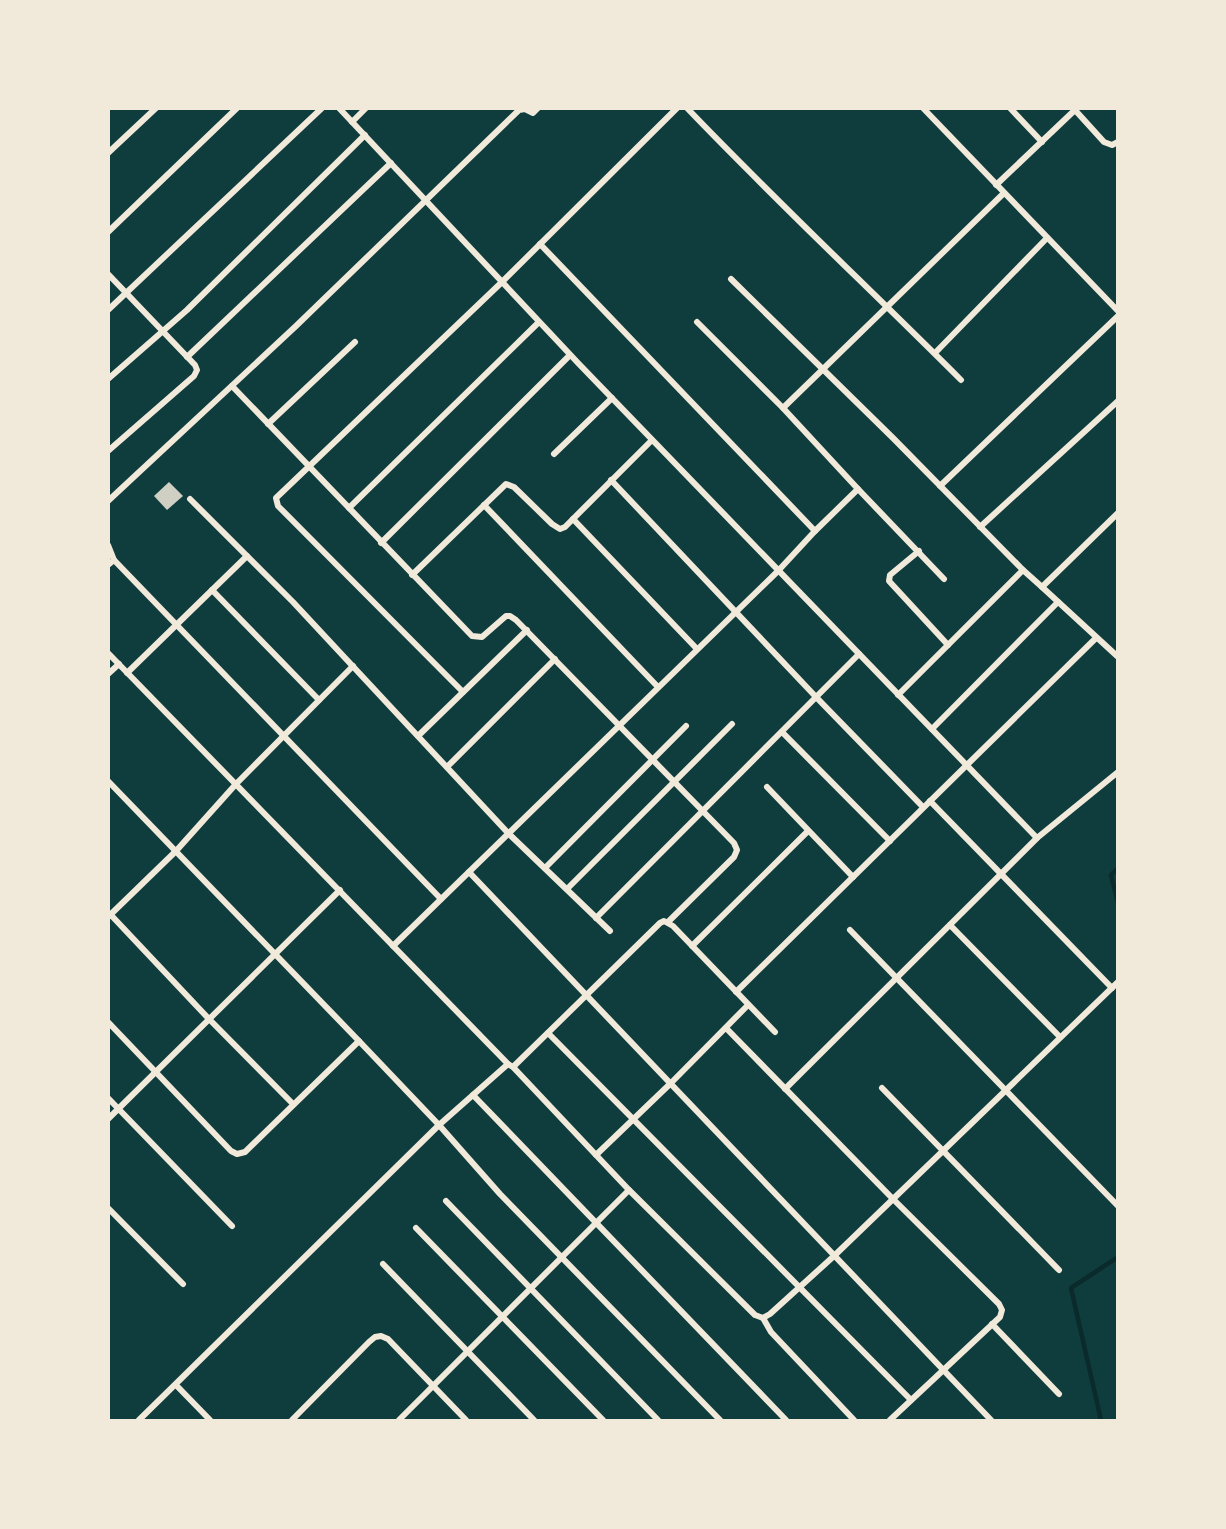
<svg xmlns="http://www.w3.org/2000/svg" width="1226" height="1529" font-family="'Fira Sans',sans-serif">
	<style>
		.lines { fill: none; stroke-linecap: round; stroke-linejoin: round }
		.stream { stroke: #0a2a2b; stroke-width: 4.5 }
		.building { fill: #cfcfc3 }
		.minor { stroke: #f1e9da; stroke-width: 6 }
	</style>
	<rect width="100%" height="100%" fill="#0f3d3e"/>
	<g class="lines">
		<g class="stream">
			<polyline points="1118,868 1111,875 1118,903"/>
			<polyline points="1101,1420 1071,1288 1118,1257"/>
		</g>
	</g>
	<polygon class="building" points="169,482 183,496 167,510 154,496"/>
	<g class="lines">
		<g class="minor">
			<polyline points="339,108 579,364 1037,838"/>
			<path d="M687,108C776,201 870,289 961,380"/>
			<polyline points="923,108 1118,311"/>
			<polyline points="1010,108 1042,142"/>
			<polyline points="1075,110 1104,142 1112,145 1118,142"/>
			<polyline points="352,122 366,108"/>
			<polyline points="108,153 156,108"/>
			<polyline points="996,185 1077,108"/>
			<polyline points="108,232 237,108"/>
			<polyline points="540,244 815,531"/>
			<polyline points="108,274 195,365 197,370 194,376 108,451"/>
			<polyline points="731,279 893,438 1023,570"/>
			<polyline points="108,310 322,108"/>
			<polyline points="935,353 1047,238"/>
			<polyline points="187,357 391,163"/>
			<polyline points="108,379 187,310 365,135"/>
			<polyline points="232,386 472,636 482,637 506,616 510,616 516,620 734,843 737,850 734,857 668,922"/>
			<polyline points="783,408 1004,193"/>
			<polyline points="268,424 355,342"/>
			<polyline points="554,454 612,398"/>
			<polyline points="611,480 816,697 923,807"/>
			<polyline points="940,486 1118,316"/>
			<polyline points="858,489 944,579"/>
			<polyline points="190,499 293,602 508,833 610,931"/>
			<polyline points="108,501 296,326 519,110 525,109 533,113 538,108"/>
			<polyline points="484,505 658,687"/>
			<polyline points="349,508 539,322"/>
			<polyline points="573,519 697,649"/>
			<polyline points="980,527 1118,401"/>
			<polyline points="381,543 570,355"/>
			<polyline points="108,545 114,560 108,565"/>
			<polyline points="919,551 890,575 889,581 948,645"/>
			<polyline points="114,560 441,899"/>
			<polyline points="412,575 506,484 514,487 552,524 560,529 565,527 652,440"/>
			<polyline points="1042,587 1117,656"/>
			<polyline points="212,590 319,700"/>
			<polyline points="108,653 508,1064"/>
			<polyline points="127,673 247,556"/>
			<polyline points="108,674 119,664"/>
			<polyline points="463,692 278,506 276,498 502,282 677,108"/>
			<polyline points="898,695 1023,570 1042,587 1118,513"/>
			<polyline points="932,729 1058,602"/>
			<polyline points="782,732 890,841"/>
			<polyline points="418,736 527,630"/>
			<polyline points="447,767 555,659"/>
			<polyline points="108,781 359,1041 439,1125 500,1194 720,1420"/>
			<polyline points="767,787 853,877"/>
			<polyline points="930,801 1112,988"/>
			<polyline points="545,868 686,726"/>
			<polyline points="469,872 991,1420"/>
			<polyline points="567,889 732,724"/>
			<polyline points="110,914 209,1019 293,1104"/>
			<polyline points="108,917 176,851 236,784 353,666"/>
			<polyline points="596,918 859,654"/>
			<polyline points="950,925 1060,1037"/>
			<polyline points="850,930 1118,1206"/>
			<polyline points="393,946 778,571 815,531 858,489 783,408 697,322"/>
			<polyline points="692,946 808,831"/>
			<polyline points="736,992 1096,638"/>
			<polyline points="108,1022 231,1151 237,1154 245,1152 359,1041"/>
			<polyline points="726,1028 892,1198 999,1304 1002,1310 1000,1317 890,1420"/>
			<polyline points="548,1033 911,1400"/>
			<polyline points="513,1067 660,923 664,921 673,926 775,1032"/>
			<polyline points="882,1088 1059,1270"/>
			<polyline points="785,1089 1037,838 1118,772"/>
			<polyline points="473,1095 786,1420"/>
			<polyline points="108,1098 232,1226"/>
			<polyline points="108,1119 340,890"/>
			<polyline points="596,1155 671,1083 748,1005"/>
			<polyline points="446,1201 658,1420"/>
			<polyline points="108,1208 183,1284"/>
			<polyline points="416,1228 603,1420"/>
			<polyline points="383,1264 534,1420"/>
			<polyline points="763,1318 771,1332 854,1420"/>
			<polyline points="992,1324 1059,1394"/>
			<polyline points="176,1385 210,1420"/>
			<polyline points="139,1420 439,1125 508,1064 513,1067 629,1190 755,1315 763,1318 770,1314 834,1256 1118,982"/>
			<polyline points="292,1420 369,1342 375,1337 381,1336 388,1339 466,1420"/>
			<polyline points="399,1420 629,1190"/>
		</g>
	</g>
	<rect width="1226" height="1529" fill="none" stroke="#f1e9da" stroke-width="220"/>
</svg>
